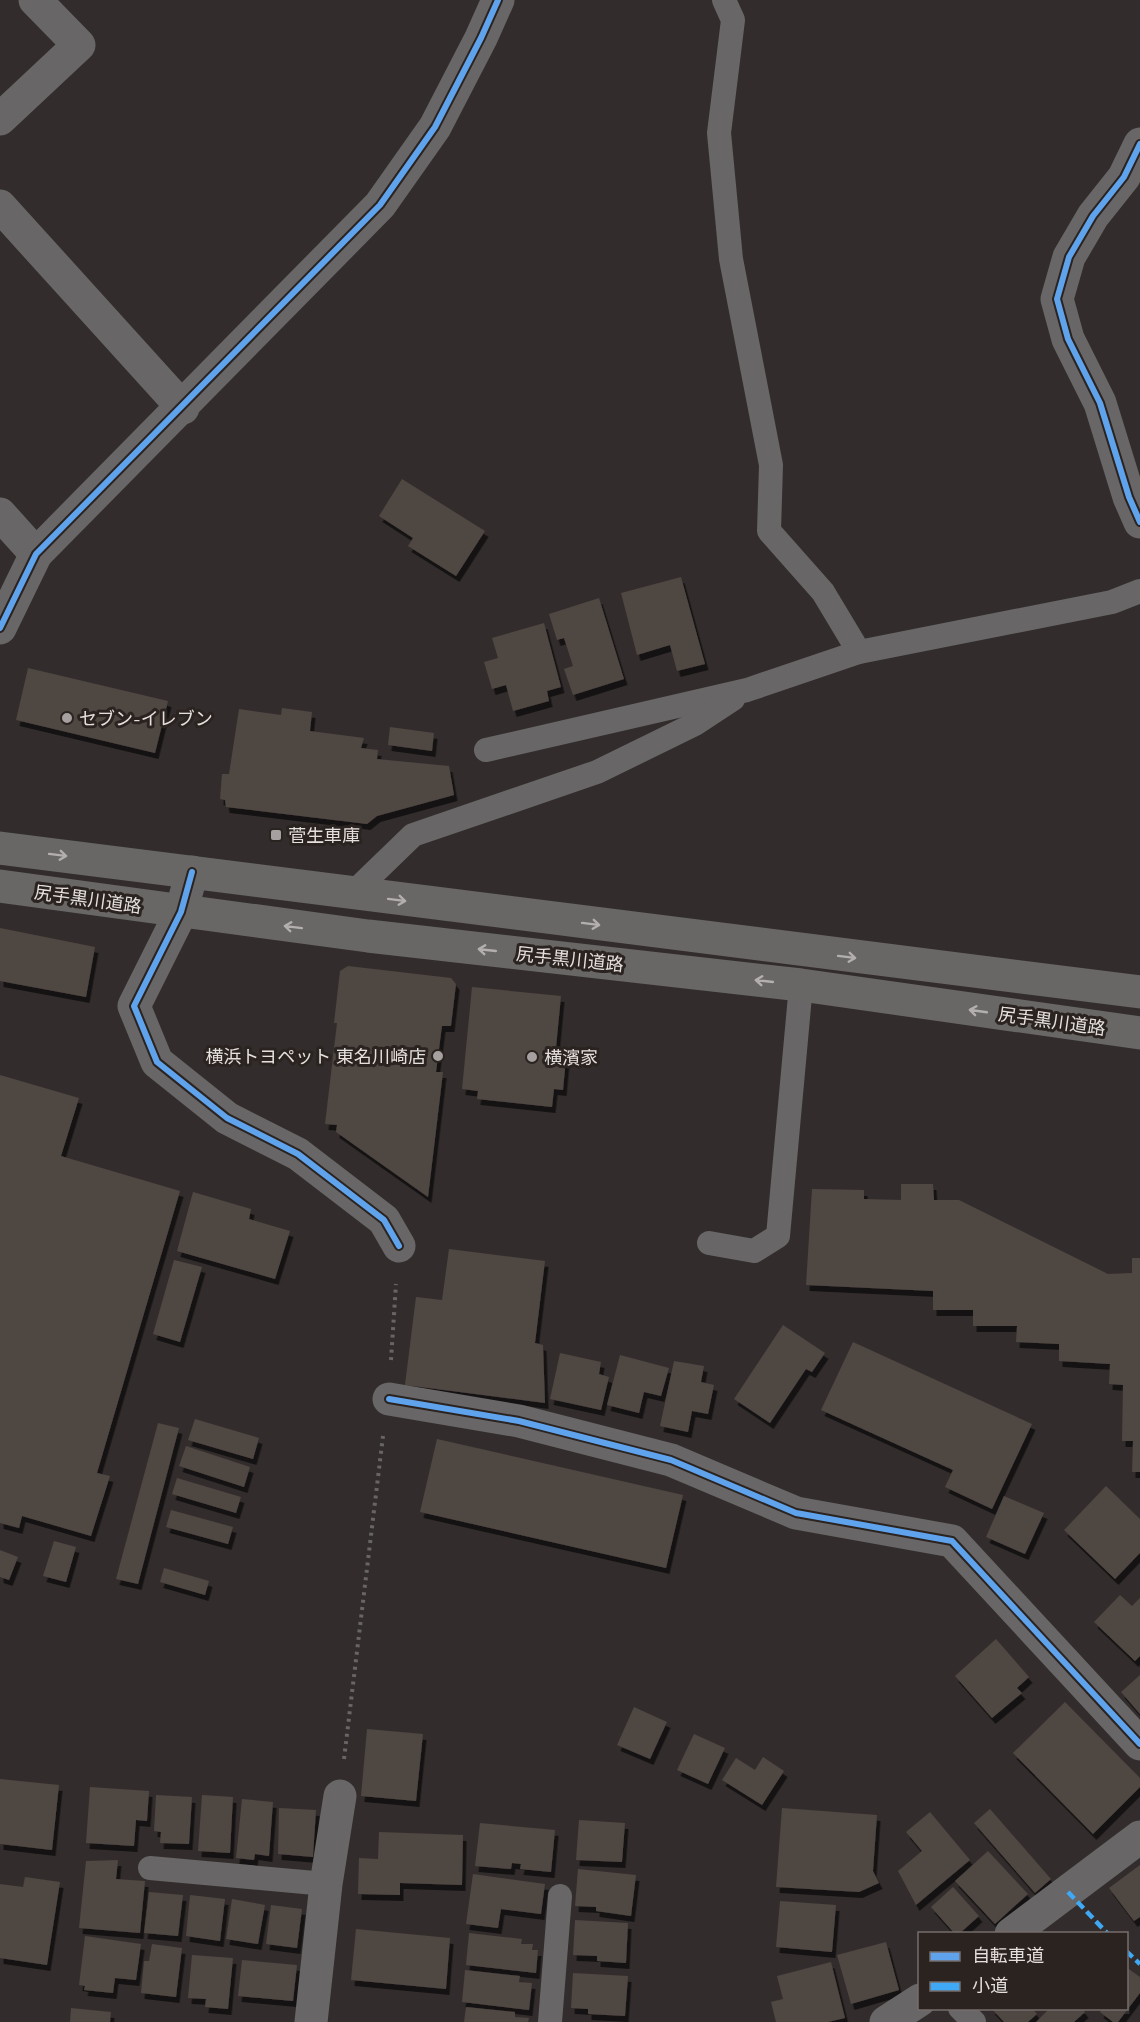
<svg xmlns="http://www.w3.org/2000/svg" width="1140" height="2022" font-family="Mulish,'Noto Sans JP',sans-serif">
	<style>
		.building { fill: #504643; filter: url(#shadow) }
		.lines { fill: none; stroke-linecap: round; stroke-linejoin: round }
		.path { stroke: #686565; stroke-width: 4; stroke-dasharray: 3 4.5; stroke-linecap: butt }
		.lane { stroke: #686666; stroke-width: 24 }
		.street { stroke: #686666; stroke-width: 33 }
		.primary { stroke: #696666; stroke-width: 33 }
		.quiet { stroke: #3fa9f5; stroke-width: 4.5; stroke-dasharray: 9 4.5; stroke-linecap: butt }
		.cycleway-casing { stroke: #2a2320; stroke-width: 10 }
		.cycleway { stroke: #60a3ed; stroke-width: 6 }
		.oneway { stroke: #b3afae }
		.poi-dot { fill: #a6a1a0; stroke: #2a2320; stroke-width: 2 }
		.labels { text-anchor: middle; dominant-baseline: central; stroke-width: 6; stroke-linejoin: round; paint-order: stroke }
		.poi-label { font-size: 18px; fill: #e5dfde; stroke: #2a2320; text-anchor: start }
		.street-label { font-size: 18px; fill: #e5dfde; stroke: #2a2320 }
	</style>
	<defs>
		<filter id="shadow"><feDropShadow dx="3.5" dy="6" stdDeviation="0" flood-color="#0009"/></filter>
	</defs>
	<rect width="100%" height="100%" fill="#322d2c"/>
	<g class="building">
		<polygon points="402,479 485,531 456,576 408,546 413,538 379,516"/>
		<polygon points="681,577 705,664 677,671 670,645 637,655 621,593"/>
		<polygon points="599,598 624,679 573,695 564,669 573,666 564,638 557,640 549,614"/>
		<polygon points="544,623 561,687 547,691 549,701 513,711 506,685 492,689 484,662 498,658 492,638"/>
		<polygon points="28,668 168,701 155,753 16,720"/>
		<polygon points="282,708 312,712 310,731 364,738 361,748 378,750 377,759 449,766 454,795 377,816 367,824 226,807 225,800 220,799 222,774 229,774 239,709 281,715"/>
		<polygon points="390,727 434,733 432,751 388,745"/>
		<polygon points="0,928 95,947 86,997 0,981"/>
		<polygon points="348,966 451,978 456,984 451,1026 442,1026 436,1072 443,1072 428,1197 336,1132 337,1125 325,1124 337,1023 334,1023 340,971"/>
		<polygon points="472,987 561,996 555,1058 566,1059 563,1090 554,1089 552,1107 477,1099 478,1091 462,1089"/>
		<polygon points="0,1075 79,1098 61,1156 180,1191 97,1473 110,1476 91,1536 22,1516 19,1528 0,1523"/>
		<polygon points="901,1184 933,1184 934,1200 959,1200 1108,1274 1132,1273 1132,1258 1140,1258 1140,1472 1132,1472 1133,1441 1122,1441 1123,1385 1109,1384 1110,1364 1059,1361 1059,1344 1016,1342 1017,1326 973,1326 973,1310 933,1310 933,1291 806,1285 812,1189 864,1190 864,1199 901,1200"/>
		<polygon points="193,1192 251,1209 249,1219 290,1231 275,1279 177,1251"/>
		<polygon points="449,1249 545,1261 535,1343 543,1345 545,1403 405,1385 416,1297 442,1300"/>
		<polygon points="174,1260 202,1267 180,1342 153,1334"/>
		<polygon points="783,1325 825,1353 812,1372 806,1369 770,1423 734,1399"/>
		<polygon points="853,1342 1032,1424 992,1509 945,1487 953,1470 821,1410"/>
		<polygon points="560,1353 601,1362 599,1374 609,1377 601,1410 550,1399"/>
		<polygon points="620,1355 669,1368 661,1396 644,1392 639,1413 607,1405"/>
		<polygon points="674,1361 704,1366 701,1382 714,1385 708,1414 692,1411 688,1432 660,1426"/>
		<polygon points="195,1419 259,1438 253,1459 188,1440"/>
		<polygon points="158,1423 179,1428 138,1584 116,1579"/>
		<polygon points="437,1439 683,1495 666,1568 420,1512"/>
		<polygon points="186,1446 250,1467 244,1487 179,1466"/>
		<polygon points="177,1478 241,1497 236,1513 172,1494"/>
		<polygon points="1106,1486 1140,1519 1140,1553 1115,1579 1064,1530"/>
		<polygon points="1004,1496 1044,1513 1025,1554 986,1537"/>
		<polygon points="171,1510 233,1527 228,1544 166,1527"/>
		<polygon points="54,1541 76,1547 66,1582 43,1576"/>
		<polygon points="0,1550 18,1557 9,1580 0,1577"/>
		<polygon points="164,1568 209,1581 205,1595 160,1582"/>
		<polygon points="1120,1595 1132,1606 1140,1598 1140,1656 1135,1661 1094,1622"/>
		<polygon points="996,1639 1029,1677 1017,1688 1022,1693 992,1718 955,1676"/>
		<polygon points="1140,1675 1140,1714 1121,1692"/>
		<polygon points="1065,1702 1140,1778 1140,1787 1093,1834 1013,1753"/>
		<polygon points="634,1707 667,1722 650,1759 617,1745"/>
		<polygon points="367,1729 423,1734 416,1801 361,1796"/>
		<polygon points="694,1734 725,1748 708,1784 677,1770"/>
		<polygon points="763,1757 784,1771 762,1805 722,1780 736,1758 755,1770"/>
		<polygon points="0,1779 59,1785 52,1850 0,1844"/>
		<polygon points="90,1787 149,1791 147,1821 136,1820 134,1846 86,1843"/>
		<polygon points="156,1795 192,1797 189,1844 160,1843 161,1832 154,1831"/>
		<polygon points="202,1795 233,1797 230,1853 198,1851"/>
		<polygon points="242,1799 273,1802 269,1856 255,1854 254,1860 236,1858"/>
		<polygon points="279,1808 316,1810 313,1857 278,1854"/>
		<polygon points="782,1808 877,1815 873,1871 879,1883 859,1892 776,1887"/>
		<polygon points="990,1809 1051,1879 1035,1893 974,1823"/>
		<polygon points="930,1812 970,1860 916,1905 898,1871 922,1851 906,1832"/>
		<polygon points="579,1820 625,1823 622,1862 576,1860"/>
		<polygon points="480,1823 555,1830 551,1872 520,1869 521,1864 512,1863 511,1869 475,1866"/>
		<polygon points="379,1832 463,1835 462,1885 400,1883 400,1895 358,1894 359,1858 378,1859"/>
		<polygon points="988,1851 1028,1894 995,1924 955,1881"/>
		<polygon points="118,1860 116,1879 145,1881 140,1933 79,1928 86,1861"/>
		<polygon points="1140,1865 1140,1917 1134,1921 1109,1888"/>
		<polygon points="578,1869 636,1875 631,1916 596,1911 596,1907 575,1906"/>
		<polygon points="473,1874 545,1884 541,1914 501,1909 498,1928 466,1924"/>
		<polygon points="25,1877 60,1882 47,1965 0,1958 0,1884 23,1887"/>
		<polygon points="953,1887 979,1916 959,1934 955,1934 931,1907"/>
		<polygon points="149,1892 183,1895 178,1936 144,1933"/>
		<polygon points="190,1895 225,1899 220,1941 186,1936"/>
		<polygon points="232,1899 265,1905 258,1944 226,1939"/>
		<polygon points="780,1901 836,1905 832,1952 776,1947"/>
		<polygon points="271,1905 302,1909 297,1948 266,1944"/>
		<polygon points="575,1920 628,1923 626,1963 597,1961 597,1956 573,1955"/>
		<polygon points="356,1929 450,1938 446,1989 351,1980"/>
		<polygon points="469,1933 522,1939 521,1944 533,1944 532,1950 538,1950 536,1973 466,1965"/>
		<polygon points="85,1936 141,1944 136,1980 115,1978 113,1993 84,1990 85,1986 79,1985"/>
		<polygon points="886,1942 899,1990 851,2004 837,1955"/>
		<polygon points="152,1944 182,1948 176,1997 141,1993 144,1961 149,1961"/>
		<polygon points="192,1955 233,1958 228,2009 205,2007 206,1999 188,1998"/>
		<polygon points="242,1960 297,1965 293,2001 238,1996"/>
		<polygon points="831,1962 845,2018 828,2022 776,2022 771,2002 783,1999 777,1976"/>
		<polygon points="1126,1967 1140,1977 1140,1993 1118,2022 1113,2022 1100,2012 1102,2008 1126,2008"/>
		<polygon points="465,1970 520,1976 519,1982 532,1983 529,2010 462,2002"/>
		<polygon points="573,1973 628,1976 625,2016 588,2014 588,2009 571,2008"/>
		<polygon points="466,2007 515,2012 515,2017 529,2018 528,2022 464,2022"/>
		<polygon points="71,2008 111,2012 110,2022 70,2022"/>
		<polygon points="991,2008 1032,2008 1037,2014 1028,2022 1004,2022"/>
		<polygon points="1050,2008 1082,2008 1085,2012 1074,2022 1036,2022"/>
	</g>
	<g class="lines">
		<g class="path">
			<polyline points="391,1360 396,1284"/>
			<polyline points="344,1759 383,1436"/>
		</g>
		<g class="lane">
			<polyline points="724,0 733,20 719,133 731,259 771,465 769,531 823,592 859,652"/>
			<polyline points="486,750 747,690 859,652 1112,602 1140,591"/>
			<polyline points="352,894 413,835 597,772 695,724 733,699"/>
			<polyline points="709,1243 754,1251 778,1236 801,985"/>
			<polyline points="150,1868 326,1884"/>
			<polyline points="960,2008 974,2022"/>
			<polyline points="550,2022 560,1896"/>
		</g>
		<g class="street">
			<polyline points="0,119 79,45 35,0"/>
			<polyline points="1140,144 1124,177 1093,216 1069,257 1057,299 1068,339 1100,403 1129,497 1140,522"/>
			<polyline points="0,206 183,408"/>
			<polyline points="0,514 36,554"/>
			<polyline points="0,628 36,554 380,205 435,127 481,38 498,0"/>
			<polyline points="192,872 181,912 134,1006 157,1062 227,1118 298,1154 384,1220 399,1246"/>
			<polyline points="389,1399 519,1421 671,1460 796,1513 952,1541 1140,1744"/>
			<polyline points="1011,1934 1140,1837"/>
			<polyline points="311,2022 326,1884 340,1796"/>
			<polyline points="886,2022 920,2000"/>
		</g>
		<g class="primary">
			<polyline points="0,848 1140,992"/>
			<polyline points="0,886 368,936 801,985 1140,1033"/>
		</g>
		<g class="quiet">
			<polyline points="1068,1892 1108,1934"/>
			<polyline points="1126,1951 1140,1964"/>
		</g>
		<defs>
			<g id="cycleway">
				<polyline points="1140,144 1124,177 1093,216 1069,257 1057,299 1068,339 1100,403 1129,497 1140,522"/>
				<polyline points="0,628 36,554 380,205 435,127 481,38 498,0"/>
				<polyline points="192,872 181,912 134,1006 157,1062 227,1118 298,1154 384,1220 399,1246"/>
				<polyline points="389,1399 519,1421 671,1460 796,1513 952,1541 1140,1744"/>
			</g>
		</defs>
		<use href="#cycleway" class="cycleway-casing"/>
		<use href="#cycleway" class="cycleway"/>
	</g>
	<defs><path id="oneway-shaft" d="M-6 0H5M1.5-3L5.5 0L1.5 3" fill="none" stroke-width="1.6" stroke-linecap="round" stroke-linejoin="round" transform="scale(1.5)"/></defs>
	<g class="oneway">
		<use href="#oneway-shaft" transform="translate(58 855) rotate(7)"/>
		<use href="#oneway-shaft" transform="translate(397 900) rotate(7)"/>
		<use href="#oneway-shaft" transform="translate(591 924) rotate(7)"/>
		<use href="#oneway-shaft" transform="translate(293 927) rotate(-173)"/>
		<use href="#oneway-shaft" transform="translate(487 950) rotate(-174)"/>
		<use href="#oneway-shaft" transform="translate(847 957) rotate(7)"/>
		<use href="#oneway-shaft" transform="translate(764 981) rotate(-174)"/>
		<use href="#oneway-shaft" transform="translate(978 1011) rotate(-172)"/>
	</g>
	<g class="poi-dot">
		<circle cx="67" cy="718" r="6"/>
		<rect x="270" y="829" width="12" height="12" rx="3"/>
		<circle cx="438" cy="1056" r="6"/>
		<circle cx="532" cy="1057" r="6"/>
	</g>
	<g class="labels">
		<g class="poi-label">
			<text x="79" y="718">セブン-イレブン</text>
			<text x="288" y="835">菅生車庫</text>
			<text x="426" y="1056" text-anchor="end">横浜トヨペット 東名川崎店</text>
			<text x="544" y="1057">横濱家</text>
		</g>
		<g class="street-label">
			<text transform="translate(88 899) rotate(8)">尻手黒川道路</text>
			<text transform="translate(570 959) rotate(6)">尻手黒川道路</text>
			<text transform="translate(1052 1021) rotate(8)">尻手黒川道路</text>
		</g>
	</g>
	<rect x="918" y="1932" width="210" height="78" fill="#2a2320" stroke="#756e6c" stroke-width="1.5"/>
	<rect x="930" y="1952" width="30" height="9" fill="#60a3ed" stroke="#756e6c" stroke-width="1.5"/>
	<text x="972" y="1962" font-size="18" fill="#e5dfde">自転車道</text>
	<rect x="930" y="1982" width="30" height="9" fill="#3fa9f5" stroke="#756e6c" stroke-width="1.5"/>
	<text x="972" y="1992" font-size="18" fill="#e5dfde">小道</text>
</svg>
